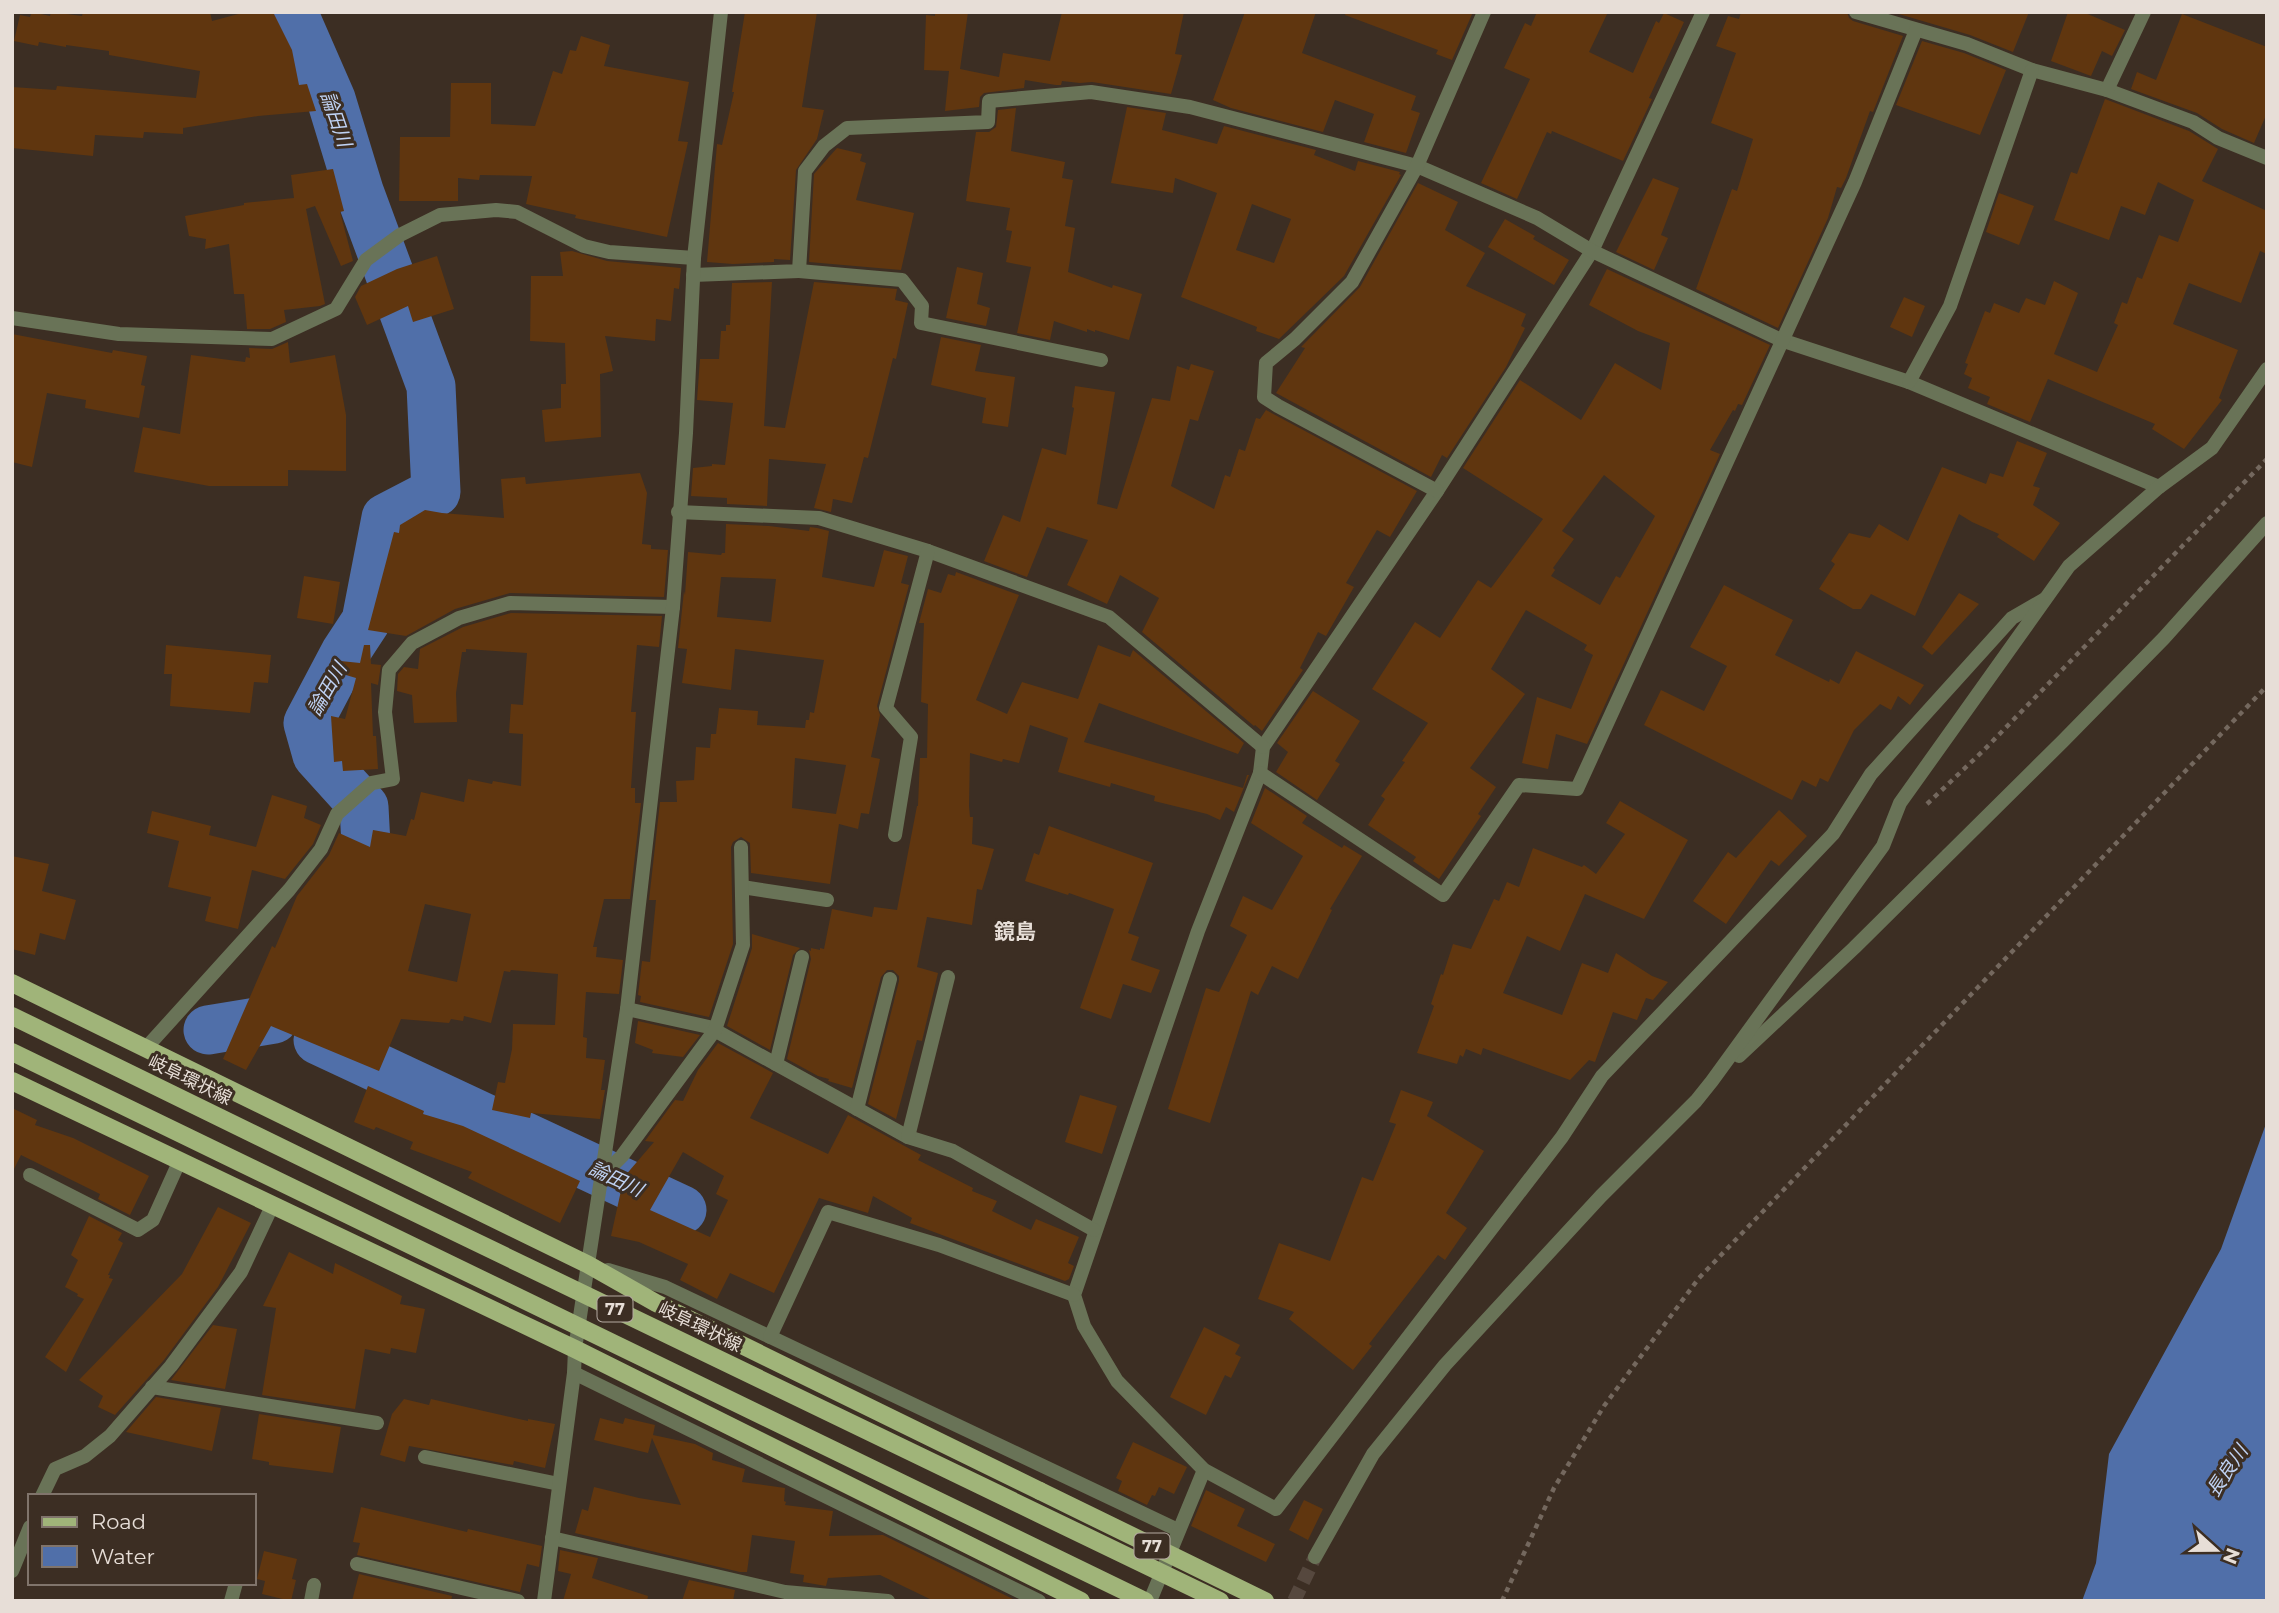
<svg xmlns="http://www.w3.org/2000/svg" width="2279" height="1613" font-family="Montserrat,'Noto Sans JP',sans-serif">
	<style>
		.water { fill: #506fa9 }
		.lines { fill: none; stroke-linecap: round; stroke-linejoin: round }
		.river { stroke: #506fa9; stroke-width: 49 }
		.building { fill: #60360f; fill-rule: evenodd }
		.street-tunnel { stroke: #56483e; stroke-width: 14; stroke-dasharray: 14 7; stroke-linecap: butt }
		.path { stroke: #74685e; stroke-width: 4.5; stroke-dasharray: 5 5; stroke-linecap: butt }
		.street { stroke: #697357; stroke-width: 14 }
		.primary { stroke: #a0b479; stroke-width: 18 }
		.primary-bridge { stroke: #a0b479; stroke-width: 18 }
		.labels { text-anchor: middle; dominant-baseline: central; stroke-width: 6; stroke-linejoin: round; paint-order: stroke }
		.shield { fill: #3c2e23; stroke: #b4a9a1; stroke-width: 2 }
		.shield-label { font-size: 16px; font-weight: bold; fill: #e7ded7 }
		.street-label { font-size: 18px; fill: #e7ded7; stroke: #3c2e23 }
		.water-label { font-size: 19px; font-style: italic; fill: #bfd2f4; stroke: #3c2e23 }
		.quarter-label { font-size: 21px; font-weight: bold; fill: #e7ded7; stroke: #3c2e23 }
	</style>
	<rect width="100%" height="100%" fill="#3c2e23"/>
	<polygon class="water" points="2267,1121 2267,1601 2082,1601 2096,1563 2109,1454 2221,1249"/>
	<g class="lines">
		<g class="river">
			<polyline points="293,12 331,99 359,191 431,386 436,492 386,518 366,621 345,653 308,723 317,755 364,807 366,845 357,886 343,908"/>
			<polyline points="208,1030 274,1019"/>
			<polyline points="318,1040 682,1210"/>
		</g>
	</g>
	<g class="building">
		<polygon points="32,12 50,16 51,12 82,16 83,12 210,12 212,21 246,12 273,12 292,50 299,85 307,84 316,111 258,116 183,128 183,134 144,132 143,138 95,135 93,156 12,148 12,87 56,90 57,86 196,98 200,71 109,55 109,51 66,45 66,47 39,42 38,46 14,41 20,15 30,17"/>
		<polygon points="745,12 817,12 802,107 824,110 817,139 796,170 790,260 774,259 774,262 733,264 707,262 717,144 722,145 734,92 732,92"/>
		<polygon points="935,12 968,12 960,69 999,77 1003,53 1050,61 1062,12 1184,12 1175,54 1182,55 1171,94 1092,82 1080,83 1062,81 1061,85 1056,85 1025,80 1024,88 984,93 980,97 979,107 945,111 949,71 924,70 926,15 935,16"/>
		<polygon points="1245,12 1316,12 1302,53 1416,96 1411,110 1420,113 1406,153 1364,142 1374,114 1335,100 1323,132 1231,108 1213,100"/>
		<polygon points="1346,12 1473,12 1452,60 1436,54 1438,50 1345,15"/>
		<polygon points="1537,12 1608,12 1589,52 1633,73 1656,21 1659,23 1664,13 1684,22 1649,98 1652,99 1623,161 1552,131 1551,134 1547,132 1517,199 1481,183 1530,79 1504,68 1525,23 1531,26"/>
		<polygon points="1741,12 1847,12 1849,18 1853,21 1903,36 1873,112 1870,111 1846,178 1841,188 1837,187 1828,218 1778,328 1696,289 1732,189 1737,191 1753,139 1711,123 1736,53 1716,46 1728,16 1739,19"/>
		<polygon points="1892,12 2029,12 2013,52 1970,35"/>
		<polygon points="2068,12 2083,12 2125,30 2112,56 2102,51 2091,76 2051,61"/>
		<polygon points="2182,14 2267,47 2267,113 2254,143 2222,129 2197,113 2131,89 2137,72 2156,80"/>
		<polygon points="581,36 610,45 604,66 689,82 678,141 688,142 667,237 575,218 576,215 526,204 532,176 480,175 479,180 458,178 458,201 399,201 400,137 450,137 451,83 491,83 491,124 535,126 553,71 562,74 570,50 576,51"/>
		<polygon points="1922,41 1964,53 2006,70 1980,135 1896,105"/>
		<polygon points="2105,99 2189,131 2218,149 2202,181 2267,211 2267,254 2260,251 2241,303 2189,283 2173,324 2238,350 2219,398 2222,400 2184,449 2152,429 2155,424 2048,379 2030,422 1987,404 1990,397 1968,388 1972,378 1964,374 1968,364 1965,363 1985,311 1990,313 1994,303 2019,313 2026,298 2045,305 2054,281 2078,293 2054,354 2097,372 2118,325 2114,323 2122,302 2127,304 2137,277 2142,279 2159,235 2178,242 2194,200 2158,182 2145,215 2121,206 2109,240 2054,220 2071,172 2077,174"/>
		<path d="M1127,107L1166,113L1162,130L1217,144L1224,126L1316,150L1314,155L1355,171L1358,161L1400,172L1399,174L1401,175L1344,276L1279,339L1256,331L1257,327L1181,297L1217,193L1175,178L1173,193L1111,183ZM1252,204L1291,219L1274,263L1236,250Z"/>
		<polygon points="1016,108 1011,151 1065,162 1062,178 1073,180 1065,226 1075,228 1068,272 1112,288 1113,285 1142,294 1129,340 1095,330 1095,332 1087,329 1087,332 1054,321 1050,340 1017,333 1031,267 1006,262 1012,231 1006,230 1010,208 966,201 976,132 989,132 996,127 998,110"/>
		<polygon points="837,148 862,154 860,161 866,163 856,200 914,213 901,270 809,262 814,174"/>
		<polygon points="333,169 344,211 340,212 353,261 341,266 315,206 306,209 325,304 320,306 284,310 286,322 270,329 247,329 244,294 234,294 229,244 205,249 206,239 189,236 185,216 244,205 244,203 294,198 291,175"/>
		<polygon points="1653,178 1679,188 1661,235 1668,238 1654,270 1616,252"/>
		<polygon points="1418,183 1458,202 1445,230 1485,253 1466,286 1526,314 1521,326 1525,328 1506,367 1447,458 1442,455 1431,477 1276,393 1305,348 1301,347 1360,287"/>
		<polygon points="1999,193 2034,206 2019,245 1986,232"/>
		<polygon points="1505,219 1535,236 1533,239 1569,260 1554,285 1488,247"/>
		<polygon points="572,251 607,261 681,268 679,289 674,288 671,321 656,319 655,341 605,336 613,371 600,374 601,437 545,442 542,410 561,408 561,384 566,384 565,343 530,341 531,276 563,276 560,252"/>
		<polygon points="437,256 454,309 413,322 408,306 367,325 355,297 361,286 397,269"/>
		<polygon points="957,267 983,273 977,304 990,308 986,326 946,318"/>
		<path d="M1607,269L1770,345L1742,405L1738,404L1735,411L1733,410L1710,450L1720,454L1587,744L1556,734L1548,769L1522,763L1537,697L1571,709L1593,655L1584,650L1587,645L1526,610L1491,669L1525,694L1470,768L1496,787L1478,814L1481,816L1439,879L1413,861L1416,857L1368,825L1385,799L1381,796L1405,762L1402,761L1428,723L1372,689L1415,622L1440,638L1478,580L1491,588L1543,519L1463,468L1520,380L1581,420L1615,363L1661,390L1670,343L1638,331L1589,305ZM1604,475L1655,516L1620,578L1616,576L1600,605L1551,576L1555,570L1553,568L1574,539L1562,531Z"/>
		<polygon points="772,282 764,426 785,428 814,282 897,289 895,300 908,303 896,359 893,358 868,458 864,457 852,503 833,499 831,512 814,508 826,464 769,459 767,506 727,504 727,498 691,496 693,468 712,466 712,464 725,465 733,403 697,400 700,359 719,359 721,331 726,331 726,325 730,325 732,283"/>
		<polygon points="1904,297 1925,306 1912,337 1890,327"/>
		<polygon points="12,334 112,353 113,350 147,356 141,385 145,386 139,418 85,408 86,400 47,393 32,467 12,462"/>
		<polygon points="941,337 981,345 975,371 1015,377 1008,427 982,423 986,398 931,385"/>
		<polygon points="288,342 290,363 335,355 346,415 346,471 288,470 288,486 209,486 134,472 143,427 180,434 191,355 245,362 246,357 250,358 249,348 272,349"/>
		<polygon points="1191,364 1214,371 1198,421 1190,419 1171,486 1214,509 1225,475 1230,477 1239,449 1245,451 1256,418 1260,419 1266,410 1417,491 1390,537 1377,530 1346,583 1354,587 1326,636 1318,632 1300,668 1303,670 1262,731 1255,725 1254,726 1142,632 1159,598 1120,575 1107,604 1067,585 1088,540 1047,527 1027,577 984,561 1003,515 1020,522 1042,448 1066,455 1074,408 1072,407 1075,386 1115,392 1097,504 1117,509 1152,398 1170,401 1177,366 1189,370"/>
		<polygon points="2017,441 2047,453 2033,486 2040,488 2033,505 2060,523 2034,561 1997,537 1999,534 1972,522 1959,514 1915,616 1871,594 1861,609 1853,609 1819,589 1835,564 1831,561 1849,533 1870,538 1879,524 1908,541 1942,467 1986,484 1990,473 2003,477"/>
		<polygon points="640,473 647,493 642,544 651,545 651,549 668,550 664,597 510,593 455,609 406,636 368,630 394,532 399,533 400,525 425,510 442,513 504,518 501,479 525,477 526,484"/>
		<path d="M726,524L769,526L809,531L810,527L817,528L829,531L822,577L874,587L884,550L908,556L901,583L909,585L877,706L880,715L871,757L880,759L869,814L861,813L858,829L839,824L830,884L751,873L750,843L741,837L733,842L731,847L733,944L709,1017L640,1002L641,996L638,995L642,961L650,962L656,900H649L660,802H677L676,781L694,780L696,747L710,748L711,734H716L719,708L758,711L757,725L805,728L806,720H809L810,712L814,713L824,660L735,649L731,690L682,683L687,649L678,648L684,591L685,595L688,552L721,555L722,553H725ZM721,577L776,579L771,622L717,617ZM795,758L846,765L836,814L792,808Z"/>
		<polygon points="956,572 1019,595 976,700 1007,714 1022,682 1078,699 1098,645 1130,657 1133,650 1244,743 1238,754 1099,703 1084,742 1243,788 1247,775 1249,775 1234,812 1226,807 1220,820 1207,814 1154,801 1155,796 1111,783 1110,787 1058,772 1068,738 1030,725 1019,763 1003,759 1002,762 970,753 969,806 970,817 973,817 972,844 994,849 982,890 977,889 972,925 927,917 917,967 938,973 922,1041 917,1040 896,1119 868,1104 899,981 899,976 893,970 887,970 881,977 852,1088 828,1081 829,1079 818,1076 787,1059 811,959 809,950 811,951 811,948 820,950 820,948 824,949 832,909 872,917 874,907 897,910 917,806 918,806 920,758 927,758 928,704 921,702 924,623 919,623 928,589 941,593 948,574 955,576"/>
		<polygon points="304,576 340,582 333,624 297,618"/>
		<polygon points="1724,585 1793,620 1775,655 1829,682 1830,679 1839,684 1856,651 1924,685 1910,705 1898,696 1891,710 1880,704 1854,730 1828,782 1820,778 1816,787 1802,780 1792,800 1644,725 1661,690 1704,711 1727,666 1690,647"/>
		<polygon points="1959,593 1979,604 1932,655 1922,647"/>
		<path d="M511,613L662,616L659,647L637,645L631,712H636L631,788H635V803H641L630,899H604L593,947H597L596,957L623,960L619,994L586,992L583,1037L587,1038L586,1058L605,1060L601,1090H605L600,1119L531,1113L530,1118L492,1110L498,1082L505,1083L512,1049L513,1024L555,1025L558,974L511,970L510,972L504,971L491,1023L464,1016L463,1021L451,1019L449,1023L401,1019L379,1071L271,1026L246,1070L223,1059L272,946L275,948L297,896L329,855L339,833L370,847L373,830L406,836L411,819L414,820L421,792L464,802L468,779L492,784L493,781L521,786L523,734L509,733L511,704L523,705L527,653L466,649V652H462L456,693L457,722L414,723L412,695L397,691L398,674L404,667L418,669L420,649L463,627ZM425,904L471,914L457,982L408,971Z"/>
		<polygon points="166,645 271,655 268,683 254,682 250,713 170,706 172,674 164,674"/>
		<polygon points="364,645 370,645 371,664 381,665 378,685 371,683 373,736 376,736 378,769 343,771 342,761 334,762 331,716 345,719 356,678 329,670 331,660 360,663"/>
		<polygon points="1313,691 1360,721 1335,761 1340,764 1317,800 1276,772 1288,752 1277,743"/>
		<polygon points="1265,788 1307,816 1302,823 1342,848 1344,845 1362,856 1330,909 1332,910 1298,979 1272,966 1258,995 1251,991 1210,1123 1168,1109 1206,988 1219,992 1247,935 1230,926 1243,896 1272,910 1303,856 1251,823"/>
		<polygon points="272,795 307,806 304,818 321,825 313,844 285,879 252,870 238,929 205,921 211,897 168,887 179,841 147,833 152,811 211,826 209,835 256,847"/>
		<polygon points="1620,801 1688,840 1644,919 1585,894 1560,951 1527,936 1503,993 1562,1015 1582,963 1608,973 1616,953 1652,976 1668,982 1653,1000 1646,998 1637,1020 1613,1012 1595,1062 1589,1060 1570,1080 1483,1048 1481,1055 1466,1049 1463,1057 1460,1055 1457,1064 1417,1053 1434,1006 1431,1004 1441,974 1443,975 1453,944 1471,949 1494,899 1499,901 1507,882 1519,887 1533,848 1582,867 1584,865 1596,874 1625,834 1606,823"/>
		<polygon points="1779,810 1807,836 1779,866 1771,860 1726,924 1693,901 1728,852 1736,858"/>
		<polygon points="1049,826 1153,863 1128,933 1139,937 1131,960 1160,970 1151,993 1123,984 1111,1019 1080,1008 1114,909 1069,893 1068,895 1025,881 1034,853 1039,855"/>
		<polygon points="12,856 49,864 42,891 76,900 65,940 40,933 35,955 12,949"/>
		<polygon points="752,934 800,948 793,955 770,1050 727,1026 752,948"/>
		<polygon points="638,1021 700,1035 683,1057 652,1053 653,1050 635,1043"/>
		<path d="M718,1043L773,1073L750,1118L828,1154L848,1115L921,1155L918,1160L973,1188L972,1191L997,1201L992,1211L1031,1230L1036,1219L1079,1237L1068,1263L1074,1266L1069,1279L1065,1281L910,1223L912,1218L873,1196L868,1213L819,1198L774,1293L730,1273L717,1299L680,1280L688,1264L639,1242L611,1236L624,1177L654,1142L645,1141L675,1100L683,1101L698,1070ZM683,1152L724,1176L716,1194L728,1200L710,1237L650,1210Z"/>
		<polygon points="368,1086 424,1111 423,1114 463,1126 580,1181 560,1223 468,1178 472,1172 410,1149 413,1142 376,1127 374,1130 354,1122"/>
		<polygon points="1401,1090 1433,1102 1427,1116 1484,1151 1446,1213 1467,1228 1445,1260 1438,1255 1369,1344 1372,1346 1353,1370 1289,1319 1294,1312 1258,1299 1279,1243 1330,1261 1362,1177 1373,1181 1396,1124 1389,1122"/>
		<polygon points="1080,1095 1117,1106 1102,1154 1065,1142"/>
		<polygon points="12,1108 37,1120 35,1125 73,1138 149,1176 130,1215 98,1199 100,1194 96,1192 21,1155 12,1173"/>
		<polygon points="218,1207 251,1223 218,1287 164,1360 115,1415 98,1407 103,1396 79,1380 182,1274"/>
		<polygon points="89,1216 122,1233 118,1240 123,1243 108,1275 110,1275 109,1278 113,1279 66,1372 45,1357 84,1299 77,1296 78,1294 65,1287 78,1260 71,1255"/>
		<polygon points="289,1252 333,1274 335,1263 402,1296 400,1304 425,1309 416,1353 391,1348 390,1354 365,1349 355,1409 262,1395 276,1308 263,1306"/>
		<polygon points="213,1325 237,1329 225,1389 171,1380"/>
		<polygon points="1204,1327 1240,1345 1235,1354 1241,1357 1231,1378 1225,1375 1206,1415 1170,1397"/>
		<polygon points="156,1397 221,1408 212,1451 126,1432"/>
		<polygon points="404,1399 429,1405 431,1399 528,1421 528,1419 555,1424 545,1468 514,1461 513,1465 409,1446 405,1462 380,1455 392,1414"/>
		<polygon points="259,1414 341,1427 333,1473 269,1465 269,1462 252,1459"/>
		<polygon points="600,1418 623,1424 625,1418 655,1425 653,1435 695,1444 713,1453 712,1460 745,1469 742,1482 785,1488 784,1501 786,1502 785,1505 833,1511 829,1536 883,1535 1017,1601 934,1601 880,1575 828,1578 826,1586 803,1582 804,1575 790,1573 795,1541 752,1535 747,1572 740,1572 575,1533 582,1509 588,1511 594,1487 639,1498 681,1505 652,1438 648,1453 594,1440"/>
		<polygon points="1133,1442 1187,1467 1174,1494 1159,1487 1155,1496 1152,1495 1147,1505 1118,1491 1122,1481 1116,1478"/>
		<polygon points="1206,1490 1245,1509 1237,1526 1275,1544 1266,1562 1191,1526"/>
		<polygon points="1304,1500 1323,1509 1308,1540 1289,1530"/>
		<polygon points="361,1507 467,1532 468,1529 542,1546 539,1567 527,1564 520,1592 357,1555 360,1543 353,1542"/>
		<polygon points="560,1550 598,1558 592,1578 648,1596 647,1601 563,1601 571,1574 558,1571"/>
		<polygon points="264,1551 297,1559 292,1579 296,1580 291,1601 262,1594 265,1581 257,1579"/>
		<polygon points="359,1574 452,1596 451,1601 352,1601"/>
		<polygon points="689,1580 735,1590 733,1601 682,1601"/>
	</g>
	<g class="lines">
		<polyline class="street-tunnel" points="1294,1601 1315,1557"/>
		<g class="path">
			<polyline points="1927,804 1984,750 2267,459"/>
			<polyline points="1502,1601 1554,1488 1604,1406 1699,1278 2267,686"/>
		</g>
		<g class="street">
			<polyline points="1703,12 1592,251 1437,491 1263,747 1260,773 1198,931 1074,1295 1084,1326 1117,1381 1204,1470 1276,1509 1562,1137 1602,1076 1833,834 1871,774 2012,618 2045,599"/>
			<polyline points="1856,12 1967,44 2032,70 2107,90 2193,122 2218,138 2267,158"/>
			<polyline points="2107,90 2144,12"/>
			<polyline points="799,271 902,280 922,306 921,323 1101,360"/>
			<polyline points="693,275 799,271 805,171 824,146 847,128 988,122 989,101 1091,92 1190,107 1417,166 1537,218 1592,251 1781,340 1909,382 2159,487"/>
			<polyline points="12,318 119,334 272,339 336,309 366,260 400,235 440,215 496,210 517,212 584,246 609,252 694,258"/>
			<polyline points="1909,382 1950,306 2032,70"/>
			<polyline points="1437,491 1278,406 1264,397 1266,363 1295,339 1352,282 1417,166 1484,12"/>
			<polyline points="678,512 819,518 928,551 1109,617 1263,747"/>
			<polyline points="1260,773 1443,895 1519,785 1577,789 1855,182 1916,30"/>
			<polyline points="895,835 911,737 886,708 928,551"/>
			<polyline points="742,887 827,900"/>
			<polyline points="627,1009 709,1027 908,1137 953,1151 1094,1230"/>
			<polyline points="145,1049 289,890 321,849 337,814 372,783 393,779 385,712 389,670 412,643 459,618 510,603 673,607"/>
			<polyline points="1739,1056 1854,948 2063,741 2164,638 2267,523"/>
			<polyline points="776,1064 802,957"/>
			<polyline points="857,1109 890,979"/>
			<polyline points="908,1137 948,977"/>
			<polyline points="603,1165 610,1168 622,1156 715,1030 743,945 741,847"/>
			<polyline points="30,1175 138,1230 153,1220 180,1160"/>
			<polyline points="608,1270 665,1287 1178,1530"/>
			<polyline points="770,1337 828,1212 939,1245 1074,1295"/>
			<polyline points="574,1373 1039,1601"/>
			<polyline points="152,1387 377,1423"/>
			<polyline points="425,1457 559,1484"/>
			<polyline points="42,1496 55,1469 85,1456 110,1436 171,1366 241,1272 273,1204"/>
			<polyline points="552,1538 785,1592 888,1601"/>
			<polyline points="1315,1557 1373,1454 1445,1365 1601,1196 1696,1101 1712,1081 1883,846 1900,803 2069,566 2159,487 2212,448 2267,369"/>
			<polyline points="357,1564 518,1601"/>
			<polyline points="12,1571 30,1527"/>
			<polyline points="231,1601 236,1583"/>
			<polyline points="311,1601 314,1585"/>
			<polyline points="544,1601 574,1373 575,1349 627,1009 673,607 686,433 694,258 721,12"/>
			<polyline points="1150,1601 1204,1470"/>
		</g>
		<g class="primary">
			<polyline points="12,983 587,1264 656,1303 1040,1491"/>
			<polyline points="12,1081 575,1349 1081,1601"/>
		</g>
		<g class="primary-bridge">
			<polyline points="12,1016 403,1207 1220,1601"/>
			<polyline points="12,1052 1145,1601"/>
			<polyline points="1040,1491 1265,1601"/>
		</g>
	</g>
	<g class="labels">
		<g class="shield">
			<rect x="597.5" y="1296.5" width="35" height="25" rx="5"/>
			<rect x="1134.5" y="1533.5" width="35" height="25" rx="5"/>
		</g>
		<g class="shield-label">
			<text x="615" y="1309">77</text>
			<text x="1152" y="1546">77</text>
		</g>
		<g class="street-label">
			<text transform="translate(190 1080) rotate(26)">岐阜環状線</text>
			<text transform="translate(700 1327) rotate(26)">岐阜環状線</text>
		</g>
		<g class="water-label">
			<text transform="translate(336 119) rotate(71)">論田川</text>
			<text transform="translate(327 689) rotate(-60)">論田川</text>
			<text transform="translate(616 1179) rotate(25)">論田川</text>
			<text transform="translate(2227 1471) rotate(-56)">長良川</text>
		</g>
		<g class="quarter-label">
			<text x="1015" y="931">鏡島</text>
		</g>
	</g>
	<rect width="2279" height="1613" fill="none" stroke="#e7ded7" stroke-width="28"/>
	<rect x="28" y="1494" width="228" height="91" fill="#3c2e23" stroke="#80746b" stroke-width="2"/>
	<rect x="42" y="1517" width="35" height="10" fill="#a0b479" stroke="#80746b" stroke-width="2"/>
	<text x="91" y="1529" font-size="21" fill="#e7ded7">Road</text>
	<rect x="42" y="1546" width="35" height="21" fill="#506fa9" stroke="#80746b" stroke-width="2"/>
	<text x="91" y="1564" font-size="21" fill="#e7ded7">Water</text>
	<g transform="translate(2216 1550) rotate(111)" stroke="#3c2e23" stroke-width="5" paint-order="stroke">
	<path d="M0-5L12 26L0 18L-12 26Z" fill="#e7ded7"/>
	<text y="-10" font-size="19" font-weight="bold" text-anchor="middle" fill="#e7ded7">N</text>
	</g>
</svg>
